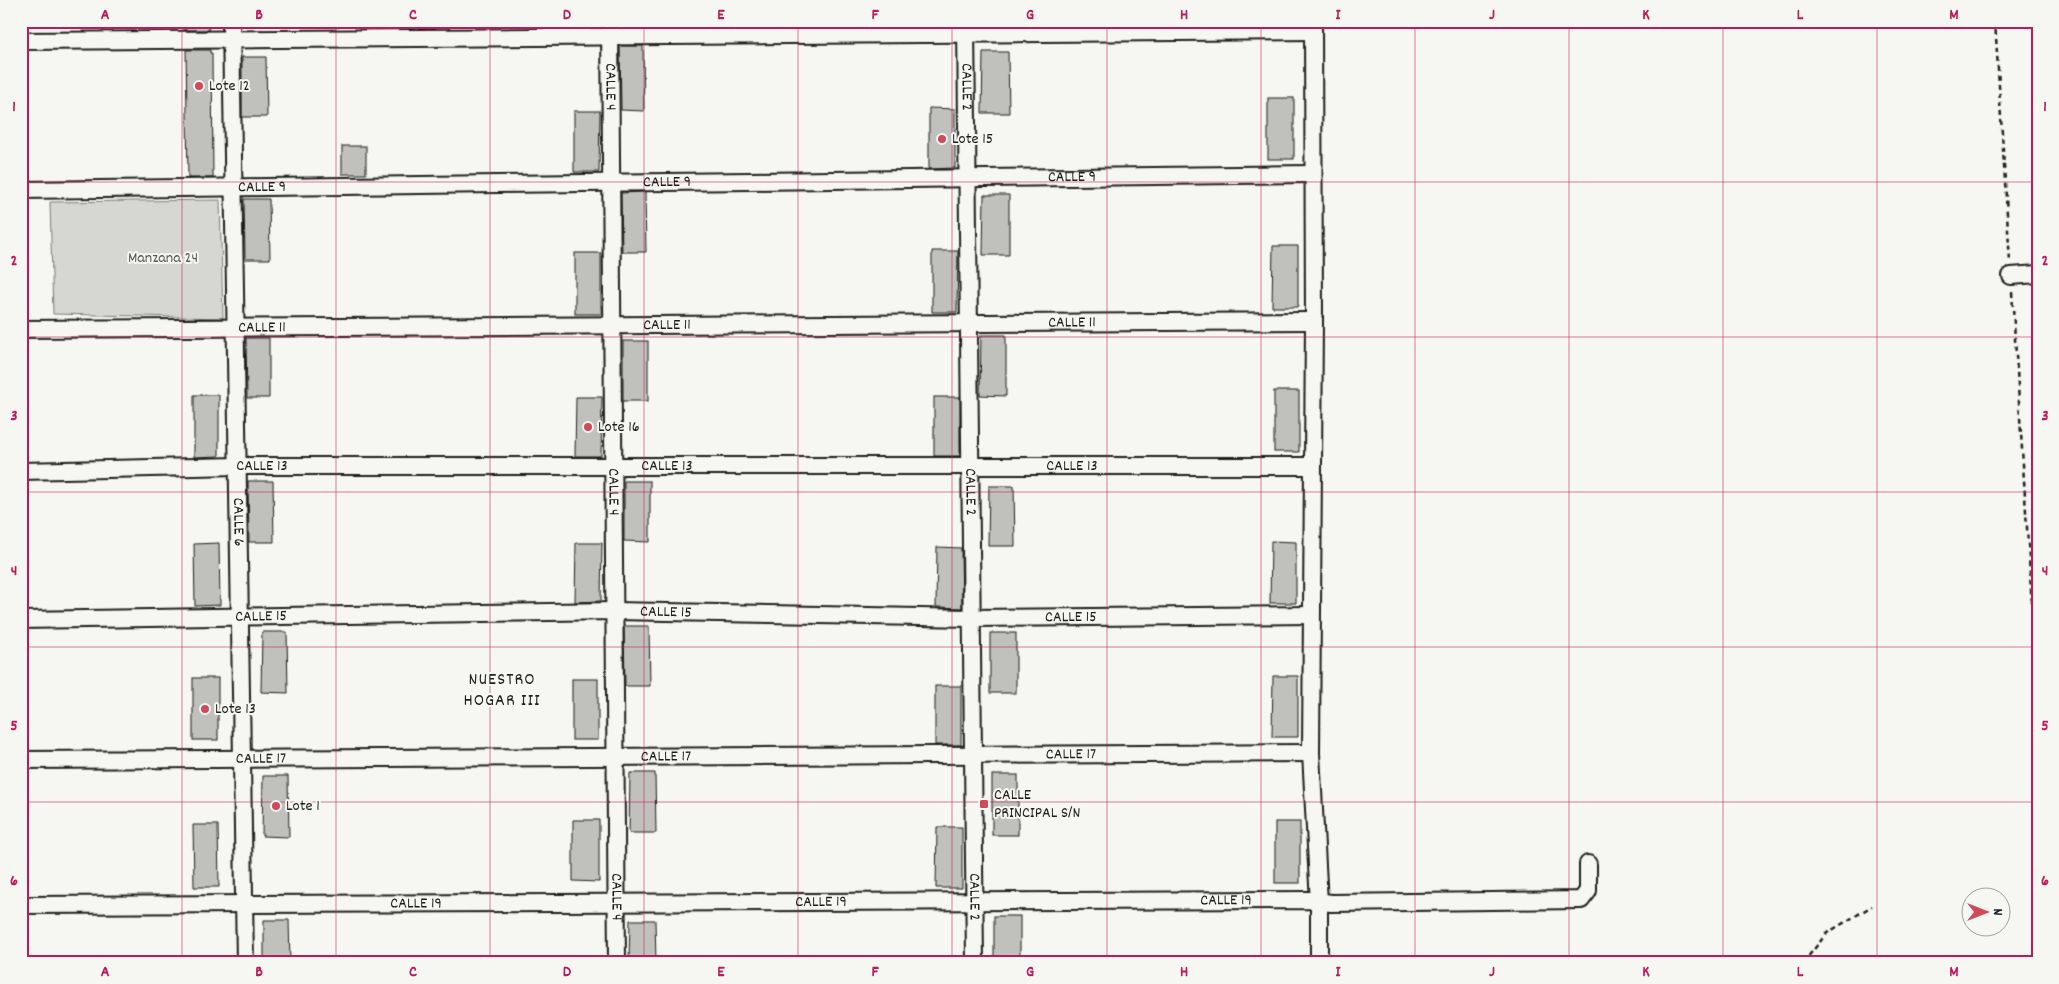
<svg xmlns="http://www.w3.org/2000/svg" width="2059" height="984" font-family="Dekko,sans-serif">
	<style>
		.green { fill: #d6d6d2; stroke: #797977 }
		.building { fill: #c0c0bd; stroke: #1c1c1c }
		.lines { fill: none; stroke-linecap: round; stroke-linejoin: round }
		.street-casing { stroke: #1c1c1c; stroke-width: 20 }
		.path { stroke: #1c1c1c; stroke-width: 2.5; stroke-dasharray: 5 4; stroke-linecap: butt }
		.street { stroke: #f6f6f2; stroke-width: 16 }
		.grid { fill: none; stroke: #c2185b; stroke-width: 1; stroke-opacity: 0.55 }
		.poi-dot { fill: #d1495b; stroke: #f6f6f2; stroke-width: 2 }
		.labels { text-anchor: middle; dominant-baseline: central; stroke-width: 4; stroke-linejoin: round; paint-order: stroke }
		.poi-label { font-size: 16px; fill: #1c1c1c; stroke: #f6f6f2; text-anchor: start }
		.street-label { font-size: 16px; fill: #1c1c1c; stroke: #f6f6f2 }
		.park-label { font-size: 16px; fill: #545453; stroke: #f6f6f2 }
		.neighbourhood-label { font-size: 18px; letter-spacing: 1px; fill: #1c1c1c; stroke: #f6f6f2 }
		.neatline { fill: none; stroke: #c2185b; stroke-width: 2 }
		.grid-label { font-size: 16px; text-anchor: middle; font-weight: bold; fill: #c2185b }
	</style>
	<rect width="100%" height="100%" fill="#f6f6f2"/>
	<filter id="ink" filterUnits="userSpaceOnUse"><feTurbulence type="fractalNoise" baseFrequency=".02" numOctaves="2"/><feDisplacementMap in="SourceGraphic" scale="10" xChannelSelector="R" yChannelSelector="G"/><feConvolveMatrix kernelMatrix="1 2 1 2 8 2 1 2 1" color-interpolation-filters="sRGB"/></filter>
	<g filter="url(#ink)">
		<polygon class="green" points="220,200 223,318 53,314 50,202"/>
		<g class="building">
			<rect x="184" y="21" width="25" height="9"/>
			<rect x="620" y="21" width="23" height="5"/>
			<polygon points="620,46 643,46 644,111 621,110"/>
			<polygon points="186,50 210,50 210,53 212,53 213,178 188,178"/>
			<polygon points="983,52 1008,52 1009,113 982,113"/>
			<polygon points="242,57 266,57 267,117 242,117"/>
			<rect x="1268" y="98" width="26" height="61"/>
			<polygon points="929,108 955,109 955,168 929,169"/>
			<polygon points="574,111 600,111 599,172 574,172"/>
			<rect x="342" y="146" width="24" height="28"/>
			<polygon points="645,192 646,252 622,252 621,193"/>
			<polygon points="984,195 1009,195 1009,255 983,255"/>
			<polygon points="244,199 269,199 270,259 245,259"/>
			<polygon points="1273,246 1298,246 1298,307 1272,307"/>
			<polygon points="932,251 958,251 957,312 932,312"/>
			<rect x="575" y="253" width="26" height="61"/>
			<polygon points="981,335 1006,335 1006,396 980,395"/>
			<polygon points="246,338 269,338 269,398 247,398"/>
			<rect x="623" y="341" width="25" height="60"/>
			<rect x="1274" y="391" width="25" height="61"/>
			<polygon points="194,395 219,395 219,456 194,457"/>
			<polygon points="576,397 602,397 601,456 575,456"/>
			<rect x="934" y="397" width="26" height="59"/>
			<polygon points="248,481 273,481 274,542 249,542"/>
			<polygon points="624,481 650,481 650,542 624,541"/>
			<polygon points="989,486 1014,486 1015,546 988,546"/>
			<polygon points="1271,541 1296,542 1296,603 1270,603"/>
			<polygon points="219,543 220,605 195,606 194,544"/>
			<polygon points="576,543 602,543 601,601 575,602"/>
			<polygon points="937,547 961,548 962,608 936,607"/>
			<polygon points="624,626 649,626 650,686 625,686"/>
			<polygon points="262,632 287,632 288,693 261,692"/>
			<rect x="990" y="633" width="26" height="60"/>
			<polygon points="1273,676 1298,676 1298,737 1272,737"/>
			<rect x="193" y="678" width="25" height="62"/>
			<rect x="572" y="679" width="26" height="61"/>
			<rect x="935" y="686" width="26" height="59"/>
			<polygon points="630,773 655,773 656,833 629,833"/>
			<rect x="992" y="775" width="26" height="60"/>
			<polygon points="263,776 288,776 289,837 262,836"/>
			<polygon points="573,820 599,820 599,882 573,881"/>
			<rect x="1275" y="822" width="25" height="61"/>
			<polygon points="193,825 218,825 219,887 194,887"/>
			<polygon points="937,827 962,827 962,888 936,888"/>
			<rect x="994" y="916" width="26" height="47"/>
			<polygon points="264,920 289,920 290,963 264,963"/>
			<polygon points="630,920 655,920 656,963 629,963"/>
		</g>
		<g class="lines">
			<defs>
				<g id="street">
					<path id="s1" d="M231,21L245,963"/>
					<path id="s2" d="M610,21L617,963"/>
					<path id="s3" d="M966,21L975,963"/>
					<polyline points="1313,21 1314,321 1311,753 1319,903 1319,963"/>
					<polyline points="21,41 1313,31"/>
					<path id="s4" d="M21,190L1313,174"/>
					<polyline points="2011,276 2038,274"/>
					<path id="s5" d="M21,329L1314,321"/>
					<path id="s6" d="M21,471L238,466H1312"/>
					<path id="s7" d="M21,620L614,611L970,618L1311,615"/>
					<path id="s8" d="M21,760L1311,753"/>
					<path id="s9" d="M21,905L1309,900L1331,903L1581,900L1588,891V864"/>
				</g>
			</defs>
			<use href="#street" class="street-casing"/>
			<g class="path">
				<polyline points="1995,21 2010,262"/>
				<polyline points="2012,292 2038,700"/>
				<polyline points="1803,963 1827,933 1872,906"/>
			</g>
			<use href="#street" class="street"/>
		</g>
	</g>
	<path class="grid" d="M182,21V963M336,21V963M490,21V963M644,21V963M798,21V963M952,21V963M1107,21V963M1261,21V963M1415,21V963M1569,21V963M1723,21V963M1877,21V963M21,182H2038M21,337H2038M21,492H2038M21,647H2038M21,802H2038"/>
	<g class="poi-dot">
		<circle cx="199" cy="86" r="5"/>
		<circle cx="942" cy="139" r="5"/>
		<circle cx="588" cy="427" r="5"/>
		<circle cx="205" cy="709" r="5"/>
		<rect x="979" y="799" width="10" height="10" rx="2.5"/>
		<circle cx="276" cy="806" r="5"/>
	</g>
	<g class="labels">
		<g class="poi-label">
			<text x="209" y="86">Lote 12</text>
			<text x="952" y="139">Lote 15</text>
			<text x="598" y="427">Lote 16</text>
			<text x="215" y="709">Lote 13</text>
			<text x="994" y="795">CALLE<tspan x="994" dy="18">PRINCIPAL S/N</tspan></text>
			<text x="286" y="806">Lote 1</text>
		</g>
		<g class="street-label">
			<text stroke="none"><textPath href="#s2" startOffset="66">CALLE 4</textPath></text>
			<text stroke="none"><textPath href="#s3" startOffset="66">CALLE 2</textPath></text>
			<text stroke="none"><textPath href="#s4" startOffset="1051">CALLE 9</textPath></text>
			<text stroke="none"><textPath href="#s4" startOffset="646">CALLE 9</textPath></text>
			<text stroke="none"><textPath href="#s4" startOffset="241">CALLE 9</textPath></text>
			<text stroke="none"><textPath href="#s5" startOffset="1051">CALLE 11</textPath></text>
			<text stroke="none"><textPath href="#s5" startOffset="646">CALLE 11</textPath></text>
			<text stroke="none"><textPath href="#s5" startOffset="241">CALLE 11</textPath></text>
			<text stroke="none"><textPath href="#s6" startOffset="241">CALLE 13</textPath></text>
			<text stroke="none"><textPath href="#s6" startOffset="646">CALLE 13</textPath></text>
			<text stroke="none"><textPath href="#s6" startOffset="1051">CALLE 13</textPath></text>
			<text stroke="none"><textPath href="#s2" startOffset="471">CALLE 4</textPath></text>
			<text stroke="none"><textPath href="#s3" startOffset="471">CALLE 2</textPath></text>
			<text stroke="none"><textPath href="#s1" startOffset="501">CALLE 6</textPath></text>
			<text stroke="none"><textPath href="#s7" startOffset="645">CALLE 15</textPath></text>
			<text stroke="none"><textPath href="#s7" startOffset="240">CALLE 15</textPath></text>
			<text stroke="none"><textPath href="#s7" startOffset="1050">CALLE 15</textPath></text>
			<text stroke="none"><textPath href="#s8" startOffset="1050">CALLE 17</textPath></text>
			<text stroke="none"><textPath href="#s8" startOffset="645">CALLE 17</textPath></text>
			<text stroke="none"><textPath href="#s8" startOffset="240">CALLE 17</textPath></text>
			<text stroke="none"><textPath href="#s2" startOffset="876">CALLE 4</textPath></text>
			<text stroke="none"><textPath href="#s3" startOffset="876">CALLE 2</textPath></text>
			<text stroke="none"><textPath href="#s9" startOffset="1205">CALLE 19</textPath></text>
			<text stroke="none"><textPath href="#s9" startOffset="800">CALLE 19</textPath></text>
			<text stroke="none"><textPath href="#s9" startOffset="395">CALLE 19</textPath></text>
		</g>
		<g class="park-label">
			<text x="163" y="258">Manzana 24</text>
		</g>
		<g class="neighbourhood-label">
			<text x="502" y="680">NUESTRO<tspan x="502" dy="21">HOGAR III</tspan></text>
		</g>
	</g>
	<rect width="2059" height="984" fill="none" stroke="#f6f6f2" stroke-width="55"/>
	<g transform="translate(1986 912) rotate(90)"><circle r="24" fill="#f6f6f2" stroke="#9f9f9c"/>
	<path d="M0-4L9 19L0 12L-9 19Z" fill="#d1495b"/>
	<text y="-8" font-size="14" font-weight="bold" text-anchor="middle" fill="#1c1c1c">N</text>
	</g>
	<rect x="28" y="28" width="2004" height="928" class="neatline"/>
	<g class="grid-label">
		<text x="105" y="19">A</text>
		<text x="259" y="19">B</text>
		<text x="413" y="19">C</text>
		<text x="567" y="19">D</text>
		<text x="721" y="19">E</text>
		<text x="875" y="19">F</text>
		<text x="1030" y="19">G</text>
		<text x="1184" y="19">H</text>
		<text x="1338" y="19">I</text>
		<text x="1492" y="19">J</text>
		<text x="1646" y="19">K</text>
		<text x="1800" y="19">L</text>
		<text x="1954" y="19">M</text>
		<text x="14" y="111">1</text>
		<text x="2045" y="111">1</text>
		<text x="14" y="265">2</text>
		<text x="2045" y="265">2</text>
		<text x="14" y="420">3</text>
		<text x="2045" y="420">3</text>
		<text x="14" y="575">4</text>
		<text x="2045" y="575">4</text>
		<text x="14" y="730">5</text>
		<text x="2045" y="730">5</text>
		<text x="14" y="885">6</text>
		<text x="2045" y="885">6</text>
		<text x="105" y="976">A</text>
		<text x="259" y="976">B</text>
		<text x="413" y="976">C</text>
		<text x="567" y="976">D</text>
		<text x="721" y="976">E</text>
		<text x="875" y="976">F</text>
		<text x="1030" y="976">G</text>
		<text x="1184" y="976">H</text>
		<text x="1338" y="976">I</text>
		<text x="1492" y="976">J</text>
		<text x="1646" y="976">K</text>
		<text x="1800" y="976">L</text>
		<text x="1954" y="976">M</text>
	</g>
</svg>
